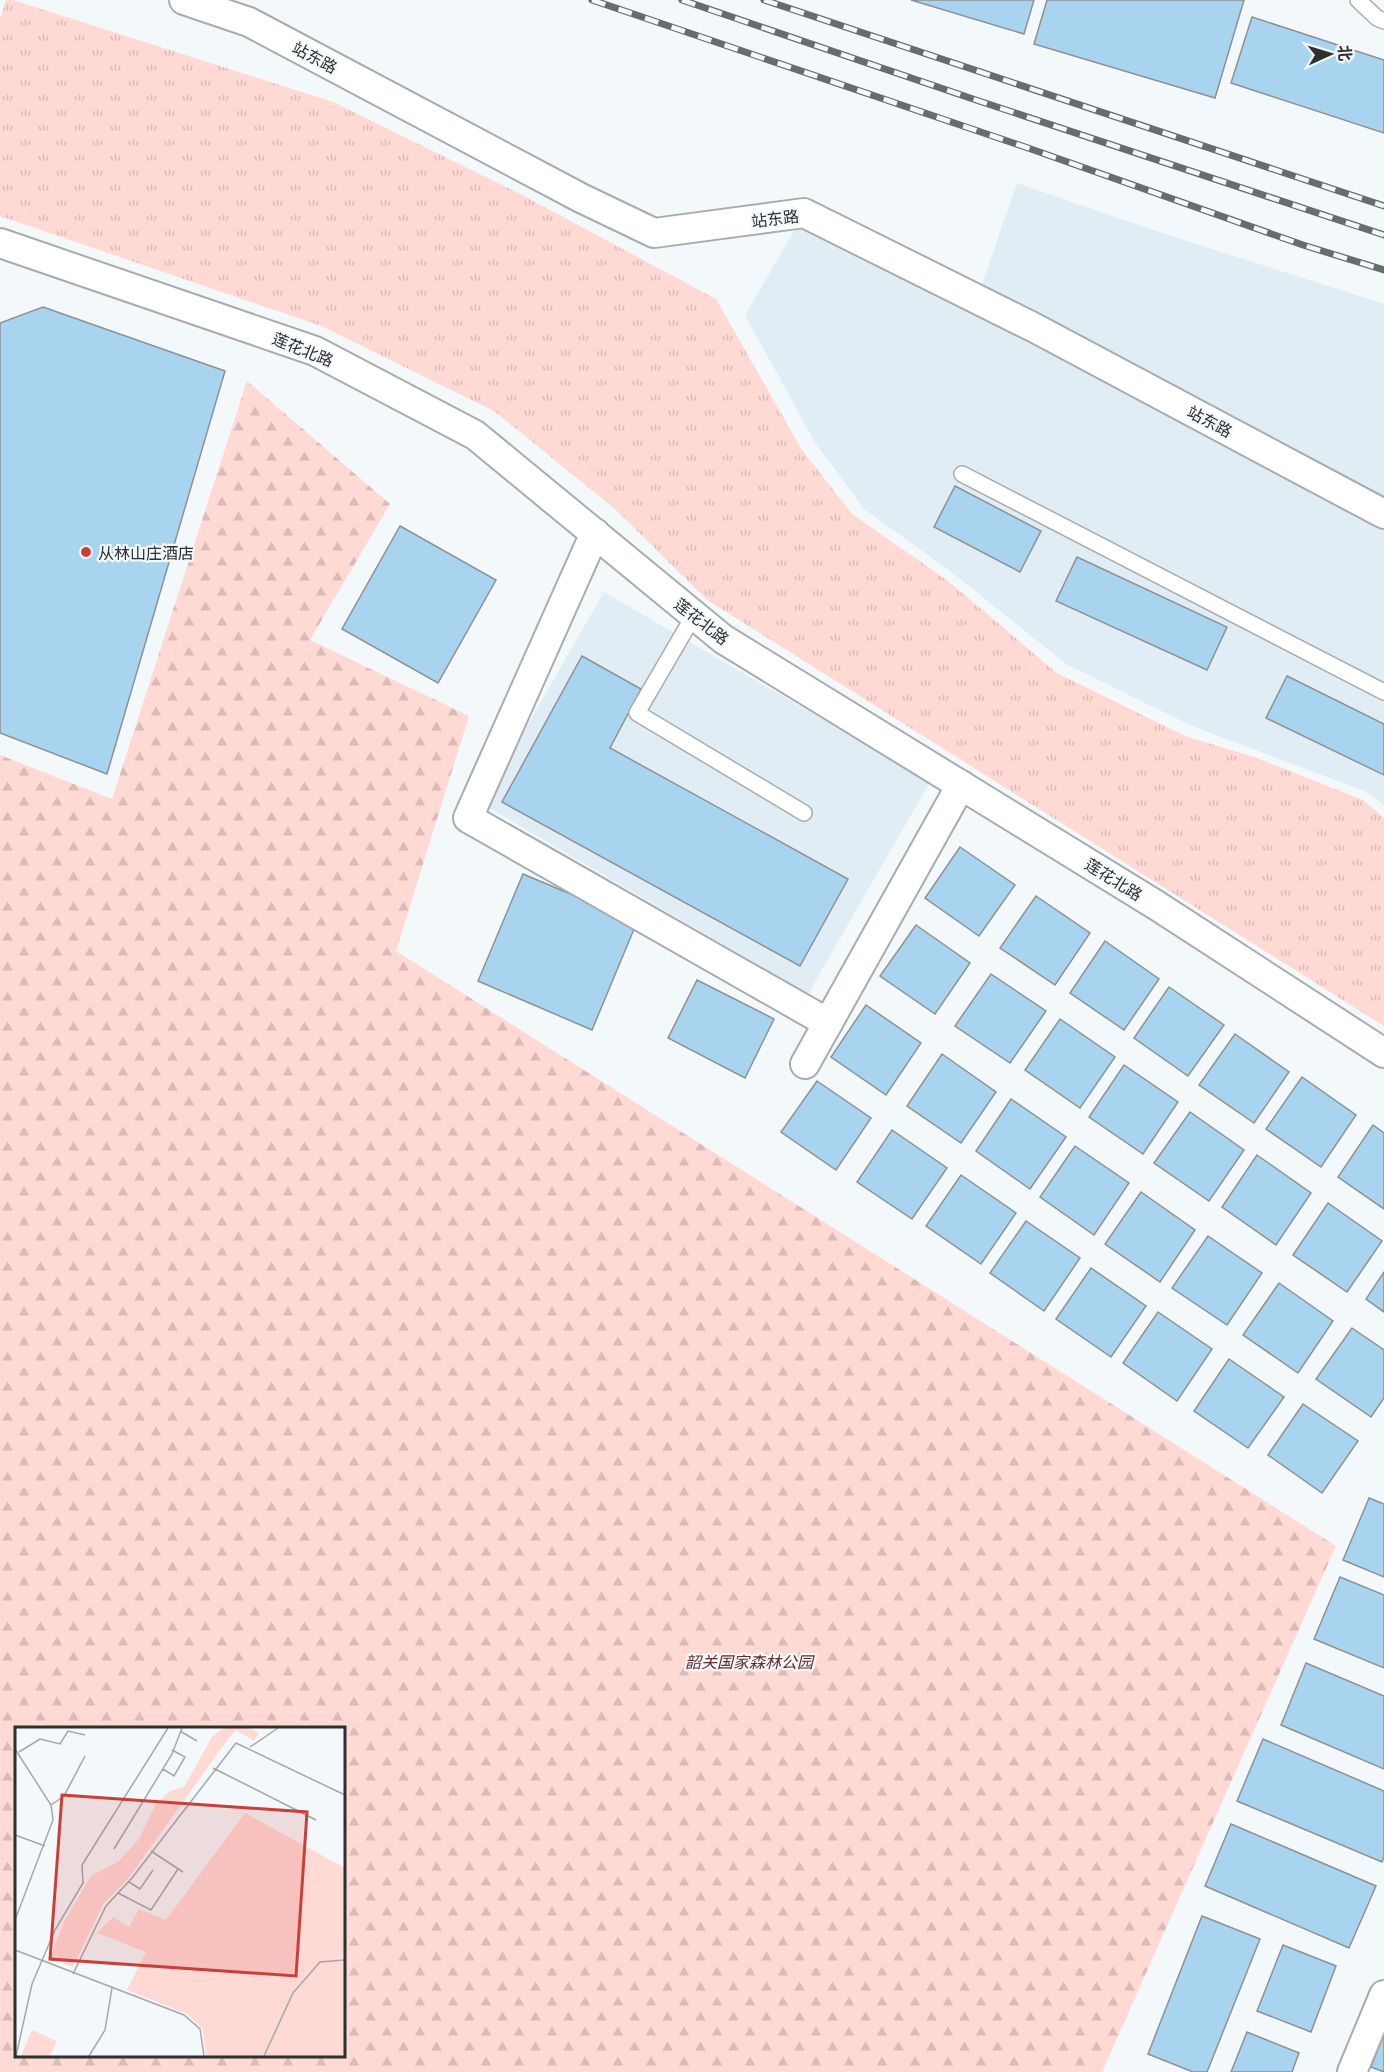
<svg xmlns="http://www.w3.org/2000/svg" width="1384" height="2072" font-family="'Playfair Display','Noto Sans SC',serif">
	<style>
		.built { fill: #e1edf5 }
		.grass { fill: url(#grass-tufts) }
		.forest { fill: url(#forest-firs); fill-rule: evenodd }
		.building { fill: #a9d4f0; stroke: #8d9194; stroke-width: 1.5 }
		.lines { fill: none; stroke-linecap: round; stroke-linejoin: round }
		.service-casing { stroke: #a8acaf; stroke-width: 18 }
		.minor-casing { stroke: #a8acaf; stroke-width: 32 }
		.service { stroke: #fff; stroke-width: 15 }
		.minor { stroke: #fff; stroke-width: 28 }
		.rail-casing { stroke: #696c6e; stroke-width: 7 }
		.rail { stroke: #f3f8fb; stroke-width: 4.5; stroke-dasharray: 14; stroke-linecap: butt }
		.poi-dot { fill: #cc3e3a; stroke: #f3f8fb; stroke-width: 2 }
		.labels { text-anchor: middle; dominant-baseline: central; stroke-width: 4.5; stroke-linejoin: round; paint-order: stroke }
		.street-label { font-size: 16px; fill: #2d2f30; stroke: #f3f8fb }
		.poi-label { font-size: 16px; fill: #2d2f30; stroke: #f3f8fb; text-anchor: start }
		.park-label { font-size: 16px; font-style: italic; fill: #692b27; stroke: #f3f8fb }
		.inset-road { fill: none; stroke: #a4a8aa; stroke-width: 1.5 }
		.view { fill: #cc3e3a; fill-opacity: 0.15; stroke: #cc3e3a; stroke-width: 3 }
		.inset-edge { fill: none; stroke: #2d2f30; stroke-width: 3 }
	</style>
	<defs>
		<pattern id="grass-tufts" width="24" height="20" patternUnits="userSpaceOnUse" patternTransform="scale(1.5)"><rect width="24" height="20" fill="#ffd9d4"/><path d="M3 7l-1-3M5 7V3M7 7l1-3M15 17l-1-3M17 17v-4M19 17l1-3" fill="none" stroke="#dbbbb6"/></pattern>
		<pattern id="forest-firs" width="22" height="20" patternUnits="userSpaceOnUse" patternTransform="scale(1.5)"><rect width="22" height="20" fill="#ffd9d4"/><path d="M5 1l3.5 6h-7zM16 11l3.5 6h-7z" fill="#dbbbb6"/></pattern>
	</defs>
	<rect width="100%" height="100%" fill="#f3f8fb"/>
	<g class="built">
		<polygon points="1017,183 1147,228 1384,304 1384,510 979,293"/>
		<polygon points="800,221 1384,519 1384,805 1367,792 1192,726 1066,664 954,574 864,509 814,441 745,315"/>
		<polygon points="604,592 930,782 808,994 482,804"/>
	</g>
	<polygon class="grass" points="6,0 13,0 333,102 522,195 716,299 802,450 852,514 948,581 1057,673 1185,736 1257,758 1363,800 1384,818 1384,1026 707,600 615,509 494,411 321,326 0,216 0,19"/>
	<path class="forest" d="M247,381L390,504L310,640L469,716L396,951L1336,1546L1102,2072H0V755L112,799ZM16,1728H344V2056H16Z"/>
	<g class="building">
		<polygon points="911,0 1034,0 1024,34"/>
		<polygon points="1047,0 1244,0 1215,98 1034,44"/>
		<polygon points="1252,17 1384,60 1384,133 1231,83"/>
		<polygon points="43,307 225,371 107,774 0,733 0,323"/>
		<polygon points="955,486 1041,531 1020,572 934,527"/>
		<polygon points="400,526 496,580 438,683 342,629"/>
		<polygon points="1077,557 1227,627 1207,670 1056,601"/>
		<polygon points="582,656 641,689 610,748 848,879 800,966 502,802"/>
		<polygon points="1287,676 1384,724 1384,775 1266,718"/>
		<polygon points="960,847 1015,885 979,936 925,898"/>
		<polygon points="523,874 637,922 592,1030 478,981"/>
		<polygon points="1036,896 1090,933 1055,985 1000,948"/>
		<polygon points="916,925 970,963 935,1014 880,976"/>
		<polygon points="1105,941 1159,979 1124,1030 1070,993"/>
		<polygon points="991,974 1046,1011 1010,1063 955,1026"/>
		<polygon points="697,980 774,1019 745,1078 668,1038"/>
		<polygon points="1169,987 1224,1025 1188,1076 1134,1038"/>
		<polygon points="866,1005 921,1043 886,1095 831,1057"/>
		<polygon points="1060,1019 1115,1057 1080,1108 1025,1070"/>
		<polygon points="1235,1034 1289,1072 1254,1123 1199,1085"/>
		<polygon points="942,1054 996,1092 961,1143 907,1106"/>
		<polygon points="1124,1065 1178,1102 1143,1154 1089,1117"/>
		<polygon points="1302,1077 1356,1115 1321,1167 1266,1129"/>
		<polygon points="817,1081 871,1118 836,1170 781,1132"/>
		<polygon points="1011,1099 1066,1137 1030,1189 976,1151"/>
		<polygon points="1190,1112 1244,1150 1209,1201 1154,1163"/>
		<polygon points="1373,1125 1384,1133 1384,1209 1338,1177"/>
		<polygon points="892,1130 947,1168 912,1219 857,1182"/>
		<polygon points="1075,1146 1129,1183 1094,1235 1040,1197"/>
		<polygon points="1257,1155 1311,1193 1276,1245 1222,1207"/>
		<polygon points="961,1175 1016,1213 981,1264 926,1226"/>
		<polygon points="1141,1192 1195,1230 1160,1282 1105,1244"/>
		<polygon points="1328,1203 1382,1241 1347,1292 1293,1255"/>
		<polygon points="1026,1221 1080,1258 1044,1311 990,1273"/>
		<polygon points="1208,1236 1262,1273 1227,1325 1172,1288"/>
		<polygon points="1091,1268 1146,1306 1111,1357 1056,1319"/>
		<polygon points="1384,1272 1384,1312 1366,1299"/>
		<polygon points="1279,1283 1333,1321 1298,1373 1243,1335"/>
		<polygon points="1158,1312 1212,1349 1177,1401 1123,1363"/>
		<polygon points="1352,1328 1384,1350 1384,1398 1371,1417 1316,1379"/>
		<polygon points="1229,1359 1284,1397 1248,1448 1194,1411"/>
		<polygon points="1303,1404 1358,1441 1322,1493 1268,1455"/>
		<polygon points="1369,1498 1384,1504 1384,1577 1343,1560"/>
		<polygon points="1340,1577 1384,1595 1384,1668 1314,1639"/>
		<polygon points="1306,1663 1384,1696 1384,1769 1281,1725"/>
		<polygon points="1263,1739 1384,1791 1384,1857 1382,1862 1237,1801"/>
		<polygon points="1231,1824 1376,1886 1349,1948 1205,1886"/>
		<polygon points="1202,1916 1260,1939 1207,2072 1193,2072 1148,2054"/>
		<polygon points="1283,1945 1336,1966 1311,2032 1257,2011"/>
		<polygon points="1247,2032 1299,2053 1292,2072 1231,2072"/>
		<polygon points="1384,2034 1384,2072 1371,2067"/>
	</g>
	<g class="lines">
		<defs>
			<g id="service">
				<polyline points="1358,0 1377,18 1384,21"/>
				<polyline points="962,474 1384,692"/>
				<polyline points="694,615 637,713 804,813"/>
			</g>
			<g id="minor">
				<polyline points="184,0 249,22 581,198 654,233 804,213 1033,327 1384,514"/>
				<polyline points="0,243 315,351 475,435 723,639 1156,905 1384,1053"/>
				<polyline points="595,533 468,818 828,1023"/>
				<polyline points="805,1064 961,785"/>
				<polyline points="1352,2072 1384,1995"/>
			</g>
		</defs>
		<use href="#service" class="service-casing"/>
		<use href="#minor" class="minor-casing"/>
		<use href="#service" class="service"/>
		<use href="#minor" class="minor"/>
		<defs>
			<g id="rail">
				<polyline points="592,0 1028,148 1303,245 1384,270"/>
				<polyline points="682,0 973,99 1384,235"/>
				<polyline points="764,0 1384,206"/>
			</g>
		</defs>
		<use href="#rail" class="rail-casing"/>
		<use href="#rail" class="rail"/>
	</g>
	<circle class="poi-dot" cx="86" cy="552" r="6"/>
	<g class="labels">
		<g class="street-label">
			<text transform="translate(315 57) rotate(28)">站东路</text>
			<text transform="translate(775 218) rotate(-7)">站东路</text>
			<text transform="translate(303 349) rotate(22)">莲花北路</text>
			<text transform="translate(1210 421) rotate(28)">站东路</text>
			<text transform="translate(702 621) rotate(38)">莲花北路</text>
			<text transform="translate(1114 879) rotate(32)">莲花北路</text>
		</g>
		<g class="poi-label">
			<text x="98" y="552">从林山庄酒店</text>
		</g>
		<g class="park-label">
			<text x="749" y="1661">韶关国家森林公园</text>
		</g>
	</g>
	<g transform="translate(15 1727)">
		<rect width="330" height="330" fill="#f3f8fb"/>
		<path d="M209,1H235L244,6L239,14L221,3L211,15L112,153L88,177L58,240L35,231L50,193L76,149L103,135L124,112L141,77L155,64L169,60L197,10Z" fill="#ffd9d4"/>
		<path d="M230,86L330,141V329H191L187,301L172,287L112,263L131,225L82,206L98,190L114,200L124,182L151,193Z" fill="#ffd9d4"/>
		<path d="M17,303L42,314L35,329H6Z" fill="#ffd9d4"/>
		<path class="inset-road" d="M165,4L182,14M235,20L263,1M0,22L36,78L38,93L0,193M4,25L25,12L45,17L53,4L70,8M198,41L301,93M148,42L159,49L170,30L157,23M36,78L49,69L70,29M0,108L30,119M99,122L157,27L167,1M136,124L168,145M114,155L125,162L138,143M103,166L136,183L163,142M0,223L169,288L185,302L189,329M58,247L91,179L117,151L221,16L330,68M1,329L17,257L40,203L68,156L67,138L153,1M74,329L90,303L97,261M249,329L278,266L305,235L330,233"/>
		<path class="view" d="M47,68L292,85L281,249L35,232Z"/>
		<rect width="330" height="330" class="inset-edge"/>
	</g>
	<g transform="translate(1330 54) rotate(86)" stroke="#f3f8fb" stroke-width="4.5" paint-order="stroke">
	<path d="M0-4.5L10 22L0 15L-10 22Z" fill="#2d2f30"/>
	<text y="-9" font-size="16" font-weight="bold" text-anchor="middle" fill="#2d2f30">北</text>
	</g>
</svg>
